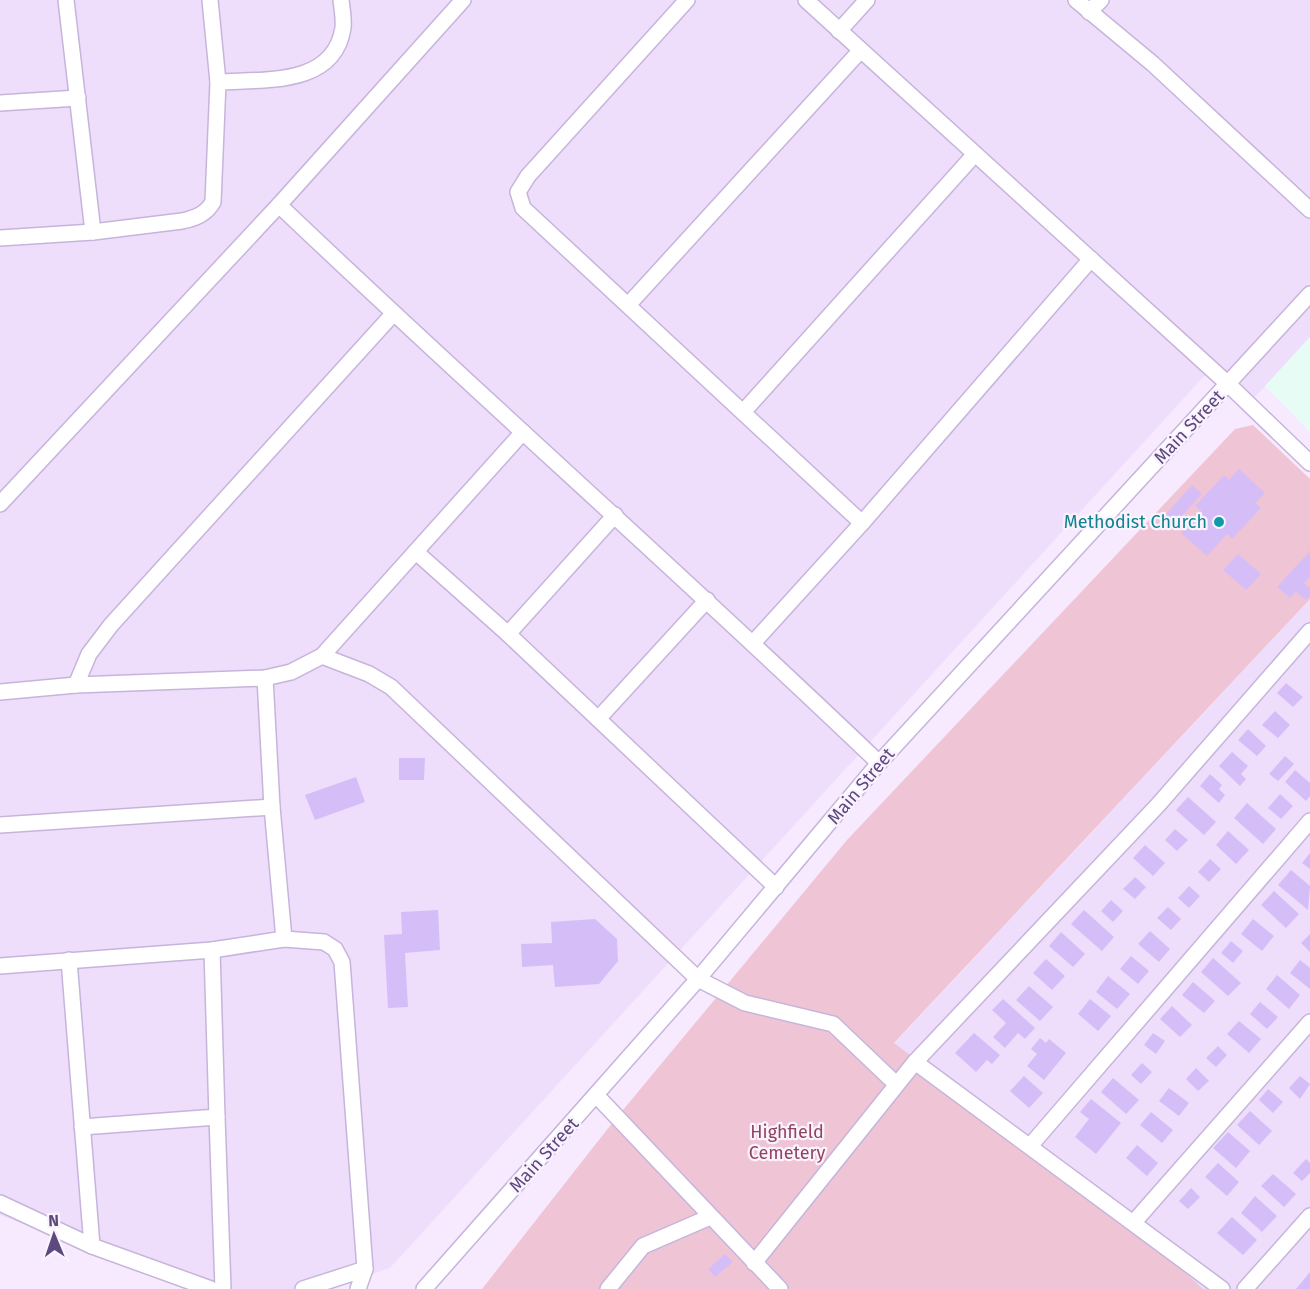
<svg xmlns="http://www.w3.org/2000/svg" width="1310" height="1289" font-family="'Fira Sans',sans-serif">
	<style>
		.residential { fill: #efddfc }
		.education { fill: #e6fcf4 }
		.green { fill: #efc5d6 }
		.building { fill: #d5bef8 }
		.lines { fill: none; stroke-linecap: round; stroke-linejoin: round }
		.minor-casing { stroke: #c6b5db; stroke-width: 18 }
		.minor { stroke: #fff; stroke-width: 15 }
		.culture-dot { fill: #0f9aa8; stroke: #faf3ff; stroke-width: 2 }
		.labels { text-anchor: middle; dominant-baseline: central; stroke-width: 4.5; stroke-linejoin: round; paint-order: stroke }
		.street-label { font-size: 18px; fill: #5c497e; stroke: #faf3ff }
		.culture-label { font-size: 18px; fill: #0d838f; stroke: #faf3ff; text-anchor: end }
		.park-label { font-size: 18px; fill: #92445a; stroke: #faf3ff }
	</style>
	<rect width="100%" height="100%" fill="#f7eaff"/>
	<g class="residential">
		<polygon points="0,0 1310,0 1310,337 1244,409 1206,374 390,1268 326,1289 188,1289 0,1215"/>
		<polygon points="1310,599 1310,1289 1203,1289 1129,1219 894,1044"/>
	</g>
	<polygon class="education" points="1310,337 1310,432 1265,386"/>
	<polygon class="green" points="1253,425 1310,479 1310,599 894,1043 1129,1219 1203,1289 482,1289 613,1122 847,840 1235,429"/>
	<g class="building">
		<polygon points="1239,469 1265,493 1255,503 1261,508 1232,539 1227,534 1207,556 1181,533 1201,511 1195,506 1224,475 1229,480"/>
		<polygon points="1192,485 1202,494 1176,522 1166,514"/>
		<polygon points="1310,551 1310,577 1304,583 1310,588 1310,596 1306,600 1296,592 1290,598 1277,587"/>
		<polygon points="1238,554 1261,574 1246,590 1223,570"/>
		<polygon points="1286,683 1303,697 1293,707 1277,693"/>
		<polygon points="1275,711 1290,725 1278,738 1262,725"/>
		<polygon points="1248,729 1266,746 1257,756 1238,740"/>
		<polygon points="1232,752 1248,766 1241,774 1246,779 1240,786 1219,766"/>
		<polygon points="1285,756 1294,764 1278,781 1269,774"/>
		<polygon points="399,758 425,758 424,780 399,780"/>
		<polygon points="1295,770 1310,783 1310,796 1306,801 1285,782"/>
		<polygon points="1210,774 1222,785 1219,789 1225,795 1219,803 1200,786"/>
		<polygon points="356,777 365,802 315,820 305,795"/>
		<polygon points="1280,794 1293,806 1281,819 1268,808"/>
		<polygon points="1188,797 1216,822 1204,835 1176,810"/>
		<polygon points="1247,803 1276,829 1263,844 1234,818"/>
		<polygon points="1175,829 1188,840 1177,851 1165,840"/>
		<polygon points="1228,831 1249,850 1236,864 1216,845"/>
		<polygon points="1145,845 1165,863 1153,876 1133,858"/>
		<polygon points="1310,853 1310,869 1302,863"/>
		<polygon points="1210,859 1221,869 1209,882 1198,872"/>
		<polygon points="1291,870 1310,886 1308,910 1278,885"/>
		<polygon points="1135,877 1146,887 1135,899 1123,889"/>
		<polygon points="1189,886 1200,896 1189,908 1178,898"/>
		<polygon points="1274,891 1299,914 1286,928 1261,905"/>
		<polygon points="1111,900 1123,911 1113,922 1101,911"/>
		<polygon points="1168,907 1181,919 1171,930 1157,918"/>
		<polygon points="438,910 440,950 405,953 408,1007 388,1008 384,935 402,934 401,912"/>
		<polygon points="1084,910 1114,937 1102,951 1071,924"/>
		<polygon points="595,919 617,939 618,961 599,984 555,987 553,965 522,967 521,944 552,943 551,922"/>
		<polygon points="1253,919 1274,936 1262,951 1241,934"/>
		<polygon points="1150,931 1170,949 1159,962 1138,944"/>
		<polygon points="1061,932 1085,954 1073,967 1049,946"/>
		<polygon points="1310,934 1310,952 1301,943"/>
		<polygon points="1231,941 1243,951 1233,963 1221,953"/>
		<polygon points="1131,956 1149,971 1138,984 1120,969"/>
		<polygon points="1213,958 1241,983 1228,996 1201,972"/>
		<polygon points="1046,959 1065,976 1052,990 1033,973"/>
		<polygon points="1300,960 1310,968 1310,989 1290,973"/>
		<polygon points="1277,975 1300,995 1289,1009 1266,989"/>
		<polygon points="1108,976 1130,994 1117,1009 1096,992"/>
		<polygon points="1193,982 1215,1001 1204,1013 1182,995"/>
		<polygon points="1029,986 1053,1007 1040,1021 1016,1000"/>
		<polygon points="1003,999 1035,1028 1025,1039 1018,1033 1005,1048 993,1037 1006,1023 992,1010"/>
		<polygon points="1090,999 1111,1016 1098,1031 1078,1014"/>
		<polygon points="1260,1002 1278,1017 1267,1029 1250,1014"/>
		<polygon points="1172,1006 1192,1025 1180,1037 1160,1019"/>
		<polygon points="1239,1021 1261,1039 1249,1053 1227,1034"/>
		<polygon points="974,1033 1000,1055 992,1064 987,1060 976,1072 955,1053"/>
		<polygon points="1153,1033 1165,1041 1156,1054 1144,1045"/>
		<polygon points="1040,1038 1046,1043 1049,1039 1066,1053 1044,1080 1027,1066 1037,1054 1031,1049"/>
		<polygon points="1218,1046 1227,1055 1216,1067 1206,1058"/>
		<polygon points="1142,1063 1152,1072 1141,1084 1131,1075"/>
		<polygon points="1196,1068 1209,1081 1198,1091 1186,1079"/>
		<polygon points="1024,1076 1043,1093 1029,1108 1010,1091"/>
		<polygon points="1300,1076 1310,1084 1300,1099 1289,1088"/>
		<polygon points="1113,1078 1139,1100 1126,1114 1101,1092"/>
		<polygon points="1169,1088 1189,1103 1179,1116 1159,1101"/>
		<polygon points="1268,1089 1283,1102 1273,1113 1259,1100"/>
		<polygon points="1091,1099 1121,1123 1096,1154 1075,1137 1089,1119 1080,1112"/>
		<polygon points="1250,1111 1272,1131 1259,1145 1237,1125"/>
		<polygon points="1151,1112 1173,1130 1162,1143 1140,1125"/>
		<polygon points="1228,1132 1250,1151 1236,1168 1213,1148"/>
		<polygon points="1137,1145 1158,1163 1147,1176 1126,1158"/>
		<polygon points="1306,1159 1310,1163 1310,1173 1302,1181 1293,1173"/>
		<polygon points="1218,1163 1239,1182 1227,1196 1205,1177"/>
		<polygon points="1273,1174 1296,1194 1284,1207 1261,1186"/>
		<polygon points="1191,1188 1200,1197 1188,1209 1179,1201"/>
		<polygon points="1255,1196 1277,1216 1262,1232 1241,1213"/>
		<polygon points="1232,1217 1257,1240 1243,1255 1217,1233"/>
		<polygon points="725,1254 733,1262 715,1277 708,1269"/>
		<polygon points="1310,1272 1310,1289 1296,1289"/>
	</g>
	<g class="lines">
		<defs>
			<g id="minor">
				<polyline points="66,0 93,232"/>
				<polyline points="687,0 528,176 518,192 523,208 862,523"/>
				<polyline points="806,0 1228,384 1310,463"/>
				<polyline points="1076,0 1153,64 1310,210"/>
				<polyline points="1089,12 1101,0"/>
				<polyline points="839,31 867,0"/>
				<path d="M218,82C263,79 334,87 343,28C344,19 342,9 341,0"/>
				<polyline points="0,103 78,98"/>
				<path d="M279,205C477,394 682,574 879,763"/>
				<path d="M0,238L93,232L182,221C196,218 206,214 213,202L218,82L210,0"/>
				<polyline points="629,304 860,51"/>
				<polyline points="744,411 975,154"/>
				<polyline points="0,504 279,205 463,0"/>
				<polyline points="416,552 508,634 776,887"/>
				<polyline points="508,634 615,515"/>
				<polyline points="753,643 862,523 1091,259"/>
				<polyline points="322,656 369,674 391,687 698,979 745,1003 833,1024 896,1084"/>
				<polyline points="265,678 272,807 284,939"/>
				<polyline points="76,685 89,654 111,625 393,314"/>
				<polyline points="0,692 76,685 265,678 291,672 322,656 523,432"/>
				<polyline points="598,719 707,600"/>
				<polyline points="0,825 272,807"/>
				<polyline points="69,960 92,1246"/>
				<polyline points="0,966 212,950 284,939 324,942 335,949 342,962 365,1269 358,1289"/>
				<polyline points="915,1062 1222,1289"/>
				<polyline points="597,1096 780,1289"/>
				<polyline points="217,1117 223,1289"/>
				<polyline points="82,1127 217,1117 212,950"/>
				<polyline points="1030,1146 1310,821"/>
				<polyline points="0,1203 92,1246 211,1289"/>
				<polyline points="1134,1222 1310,1022"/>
				<polyline points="754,1263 915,1062 1158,805 1310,631"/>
				<polyline points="303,1289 365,1269"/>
				<polyline points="424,1289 698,979 879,763 1310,294"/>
				<polyline points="608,1289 643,1246 710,1217"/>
				<polyline points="1245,1289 1310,1216"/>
			</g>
		</defs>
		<use href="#minor" class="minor-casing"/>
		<use href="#minor" class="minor"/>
	</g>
	<circle class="culture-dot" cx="1219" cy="522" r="6"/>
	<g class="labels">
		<g class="street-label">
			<text transform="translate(1189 427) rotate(-47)">Main Street</text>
			<text transform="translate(861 786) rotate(-50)">Main Street</text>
			<text transform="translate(544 1155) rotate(-48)">Main Street</text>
		</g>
		<g class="culture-label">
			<text x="1207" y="522">Methodist Church</text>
		</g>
		<g class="park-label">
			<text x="787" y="1132">Highfield<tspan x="787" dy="21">Cemetery</tspan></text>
		</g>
	</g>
	<g transform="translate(54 1235) rotate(358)" stroke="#faf3ff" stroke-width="4.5" paint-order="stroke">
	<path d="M0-4.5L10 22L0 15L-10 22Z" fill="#5c497e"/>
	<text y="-9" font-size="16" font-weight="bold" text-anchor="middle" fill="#5c497e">N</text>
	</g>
</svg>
